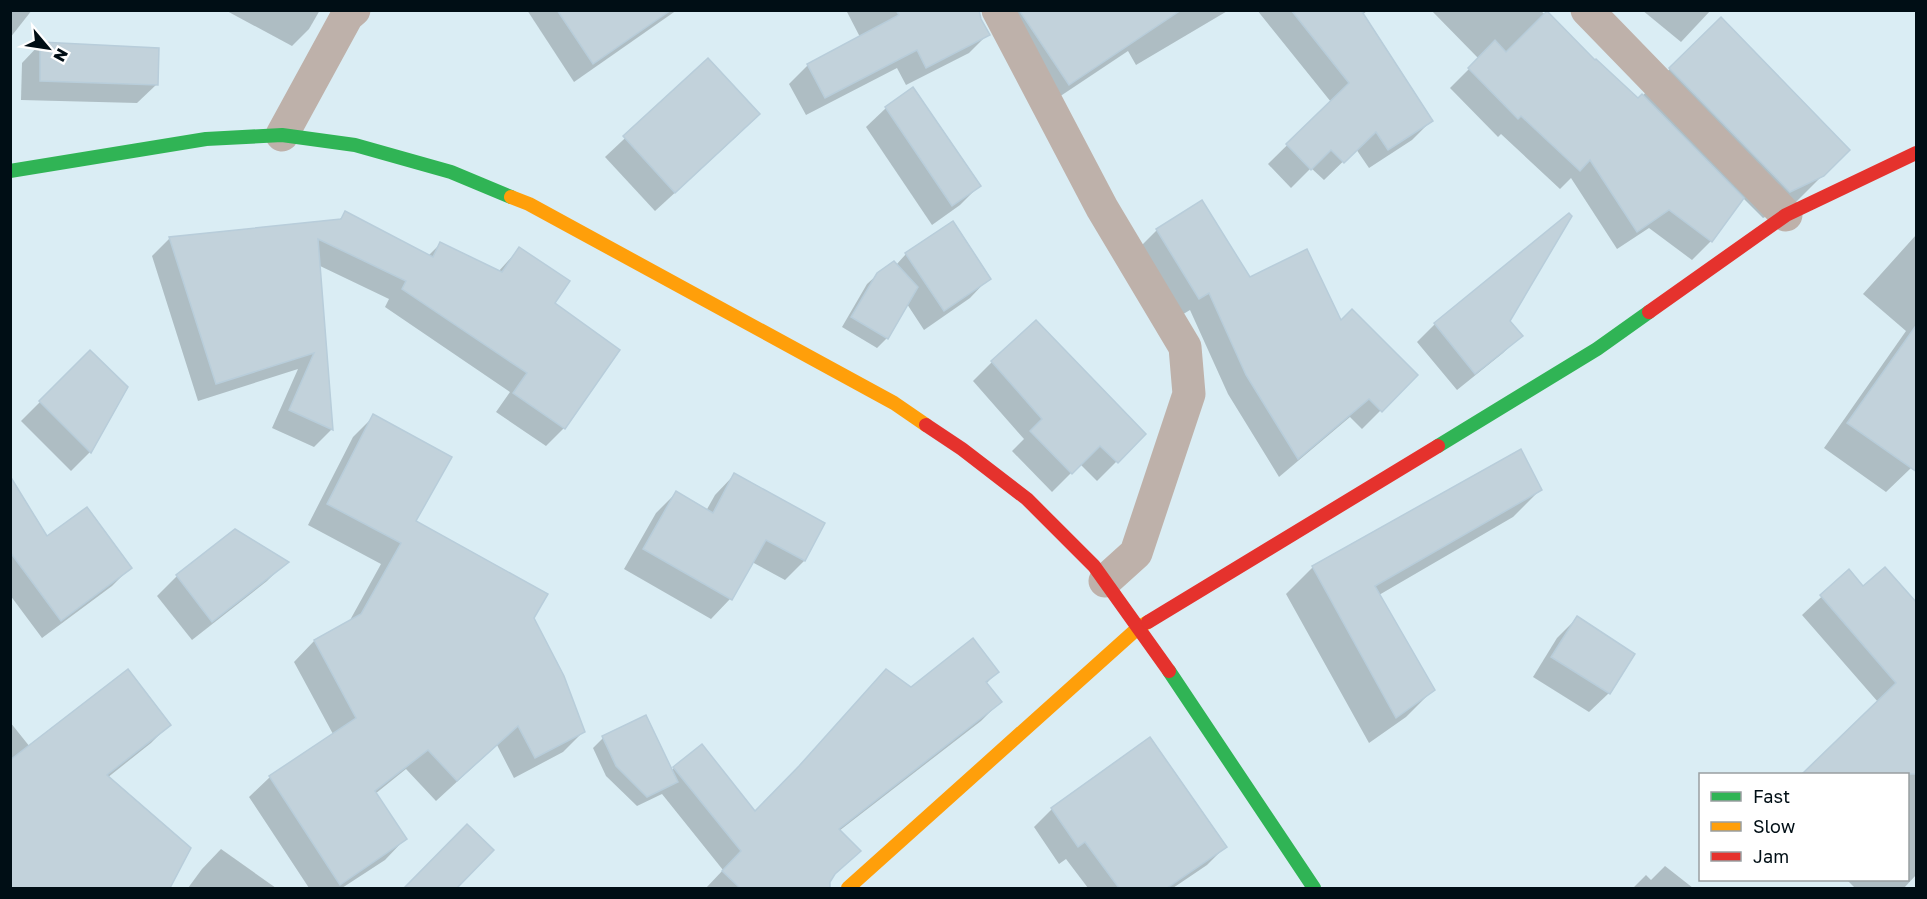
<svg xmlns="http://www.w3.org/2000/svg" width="1927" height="899" font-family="'Golos Text',sans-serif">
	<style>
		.shadow { fill: #0003 }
		.building { fill: #c2d2db; stroke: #b8cdda; stroke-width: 1.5 }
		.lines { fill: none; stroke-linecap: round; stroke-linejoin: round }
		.street { stroke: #beb1aa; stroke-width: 33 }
		.fast { stroke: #30b455; stroke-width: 14 }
		.slow { stroke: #ff9f0a; stroke-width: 14 }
		.jam { stroke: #e5322d; stroke-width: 14 }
	</style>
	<rect width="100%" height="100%" fill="#daedf4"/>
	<g class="shadow">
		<polygon points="10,10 32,10 10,38"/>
		<polygon points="225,10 320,10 309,29 292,46"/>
		<polygon points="527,10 677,10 574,82"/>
		<polygon points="846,10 978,10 980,19 988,34 969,53 906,85 897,68 806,115 789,84 808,65 860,37"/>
		<polygon points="982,10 1229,10 1136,65 1128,51 1050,103"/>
		<polygon points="1257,10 1368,10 1362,15 1431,121 1412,140 1369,168 1356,149 1324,180 1311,168 1291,188 1268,164 1331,102"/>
		<polygon points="1431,10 1540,10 1638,100 1721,19 1848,150 1795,203 1763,218 1743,198 1711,241 1692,260 1649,228 1617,249 1571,178 1560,189 1501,134 1498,137 1450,88 1479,59"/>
		<polygon points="1642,10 1711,10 1681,42"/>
		<polygon points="41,43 157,84 137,103 21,100 22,63"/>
		<polygon points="708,60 739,134 655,211 605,157"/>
		<polygon points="913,89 979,186 960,205 932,225 866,127 886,108"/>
		<polygon points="1202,202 1249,279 1341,323 1416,375 1362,429 1350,417 1279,477 1228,394 1190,310 1180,316 1138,249 1157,230"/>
		<polygon points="346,213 428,256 440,244 498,272 519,249 553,304 618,350 564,428 546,446 496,412 510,392 385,307 389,299 318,265 331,430 314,447 272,428 298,369 198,401 152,256 170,238 338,221"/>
		<polygon points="1569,215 1509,321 1520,336 1503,353 1457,390 1417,342 1435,324"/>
		<polygon points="1916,235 1916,460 1911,468 1886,492 1824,448 1906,331 1863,294"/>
		<polygon points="906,254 989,278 970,298 924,330 907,304 887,338 877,348 842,327 867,284 878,274 896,265"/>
		<polygon points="90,352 90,452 71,471 21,421"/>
		<polygon points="992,362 1144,434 1097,481 1080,464 1052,492 1012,451 1024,439 973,381"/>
		<polygon points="374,416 414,521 532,618 583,732 563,752 514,778 497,745 436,801 406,769 375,794 405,839 385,860 342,888 309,888 249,797 270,777 333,734 294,662 314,641 349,622 381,564 308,525 353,437"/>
		<polygon points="734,475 823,524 804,561 785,580 752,562 730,599 711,619 624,569 656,513 676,493 706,511 715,495"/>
		<polygon points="1540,490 1513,517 1379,595 1433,690 1406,717 1369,743 1286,594 1313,567"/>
		<polygon points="10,497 46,539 130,568 112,586 42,638 10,595"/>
		<polygon points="235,530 286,562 267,581 192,640 157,596 177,576"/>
		<polygon points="1849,571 1916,644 1916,875 1904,888 1855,888 1847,880 1908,880 1908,774 1804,774 1878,702 1802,615"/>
		<polygon points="1577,618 1609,693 1589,712 1533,677 1557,638"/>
		<polygon points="997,672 986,684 1000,702 981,721 839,831 859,851 831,878 828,888 706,888 723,870 662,794 637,806 606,776 593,748 603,738 671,771 674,768 755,813 911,689"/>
		<polygon points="10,722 30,747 169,725 151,743 107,778 122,791 24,888 10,888"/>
		<polygon points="1052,809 1225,847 1207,865 1173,888 1088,888 1066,859 1059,864 1034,827"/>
		<polygon points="105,820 189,849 168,888 69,888"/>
		<polygon points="467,826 492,850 455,888 405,888"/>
		<polygon points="221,849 276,888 188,888 202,869"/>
		<polygon points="1665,866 1693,888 1633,888 1646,875 1651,880"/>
	</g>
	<g class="building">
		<polygon points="557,10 671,10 593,64"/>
		<polygon points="896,10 979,10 981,19 990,35 926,68 917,50 825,98 807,64 899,15"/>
		<polygon points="1019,10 1181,10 1069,85"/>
		<polygon points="1291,10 1361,10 1433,121 1388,150 1376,132 1344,163 1331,150 1311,170 1286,144 1349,83"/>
		<polygon points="1547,11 1595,60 1596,59 1638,98 1642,94 1744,198 1712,242 1669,210 1637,232 1590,160 1580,171 1521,116 1518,119 1468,68 1495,40 1506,52"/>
		<polygon points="1721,17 1850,150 1824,176 1790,192 1669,68"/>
		<polygon points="40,42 159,48 158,85 40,81"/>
		<polygon points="708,58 760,114 675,193 623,136"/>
		<polygon points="913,87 981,186 952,206 885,107"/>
		<polygon points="1202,200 1250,277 1307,249 1341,320 1352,309 1418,375 1382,412 1369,399 1298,459 1246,375 1209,293 1199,299 1156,229"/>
		<polygon points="345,211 433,257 440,242 502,272 519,247 570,281 555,303 620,350 565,429 513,393 527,373 402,289 406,281 318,239 333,430 289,410 314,353 216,384 169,237 341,219"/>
		<polygon points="1569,213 1572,216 1510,321 1523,336 1475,374 1434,323"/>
		<polygon points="953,221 991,279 944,311 905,253"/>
		<polygon points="894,261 918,287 888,339 851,317 877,273"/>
		<polygon points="1036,320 1146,434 1118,463 1100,446 1072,474 1030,431 1042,419 991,361"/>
		<polygon points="1917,324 1917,472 1847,423"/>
		<polygon points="90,350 128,387 91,453 39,401"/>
		<polygon points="373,414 452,457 416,521 548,594 534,618 564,676 585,732 535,758 518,726 457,781 428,750 375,791 407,839 340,885 269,776 356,718 314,640 361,614 401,543 327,504"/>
		<polygon points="1521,449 1542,490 1375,586 1435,690 1396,718 1312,566"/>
		<polygon points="734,473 825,523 805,561 766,540 732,600 643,549 676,491 713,513"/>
		<polygon points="10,476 47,536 87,507 132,568 61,621 10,552"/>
		<polygon points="235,529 289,562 212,622 176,575"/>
		<polygon points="1885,567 1917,603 1917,774 1802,774 1896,683 1820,595 1849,569 1863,586"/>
		<polygon points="1577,616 1635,654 1610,694 1551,657"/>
		<polygon points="973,638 999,672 986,682 1002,702 839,829 861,851 835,874 830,882 830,888 740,888 722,871 741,851 673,767 702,744 755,811 799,766 886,669 911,687"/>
		<polygon points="128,669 171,725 107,775 191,848 170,888 10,888 10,760"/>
		<polygon points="646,715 678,782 647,797 616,766 602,736"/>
		<polygon points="1150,737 1227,847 1167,888 1119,888 1085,842 1078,847 1051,808"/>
		<polygon points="467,824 494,850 457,888 404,888"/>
	</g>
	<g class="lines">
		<g class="street">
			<polyline points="998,10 1102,208 1185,347 1189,394 1136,553 1105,581"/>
			<polyline points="1587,10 1786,215"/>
			<polyline points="282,135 347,16 354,10"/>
		</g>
		<g class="fast">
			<polyline points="10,171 206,139 282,135 355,145 451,172 511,197"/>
			<polyline points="1438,446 1597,349 1649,312"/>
			<polyline points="1169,671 1314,888"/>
		</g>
		<g class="slow">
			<polyline points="511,197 529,204 894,403 926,425"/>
			<polyline points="848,888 1139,627 1148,622"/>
		</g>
		<g class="jam">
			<polyline points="1649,312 1786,215 1916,153"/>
			<polyline points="926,425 962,449 1027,499 1094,566 1169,671"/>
			<polyline points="1148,622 1438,446"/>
		</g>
	</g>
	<rect width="1927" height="899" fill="none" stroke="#000e15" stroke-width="24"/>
	<rect x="1699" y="773" width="210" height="108" fill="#ffffff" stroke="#999fa1" stroke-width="1.5"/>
	<rect x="1711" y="792" width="30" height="9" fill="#30b455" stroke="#999fa1" stroke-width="1.5"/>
	<text x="1753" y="803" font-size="18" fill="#000e15">Fast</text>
	<rect x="1711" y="822" width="30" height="9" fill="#ff9f0a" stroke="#999fa1" stroke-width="1.5"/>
	<text x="1753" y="833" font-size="18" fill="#000e15">Slow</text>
	<rect x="1711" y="852" width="30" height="9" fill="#e5322d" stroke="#999fa1" stroke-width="1.5"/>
	<text x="1753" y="863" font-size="18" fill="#000e15">Jam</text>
	<g transform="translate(48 48) rotate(119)" stroke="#ffffff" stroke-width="4.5" paint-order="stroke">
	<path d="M0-4.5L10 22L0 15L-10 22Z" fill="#000e15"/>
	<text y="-9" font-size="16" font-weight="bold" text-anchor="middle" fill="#000e15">N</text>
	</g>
</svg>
